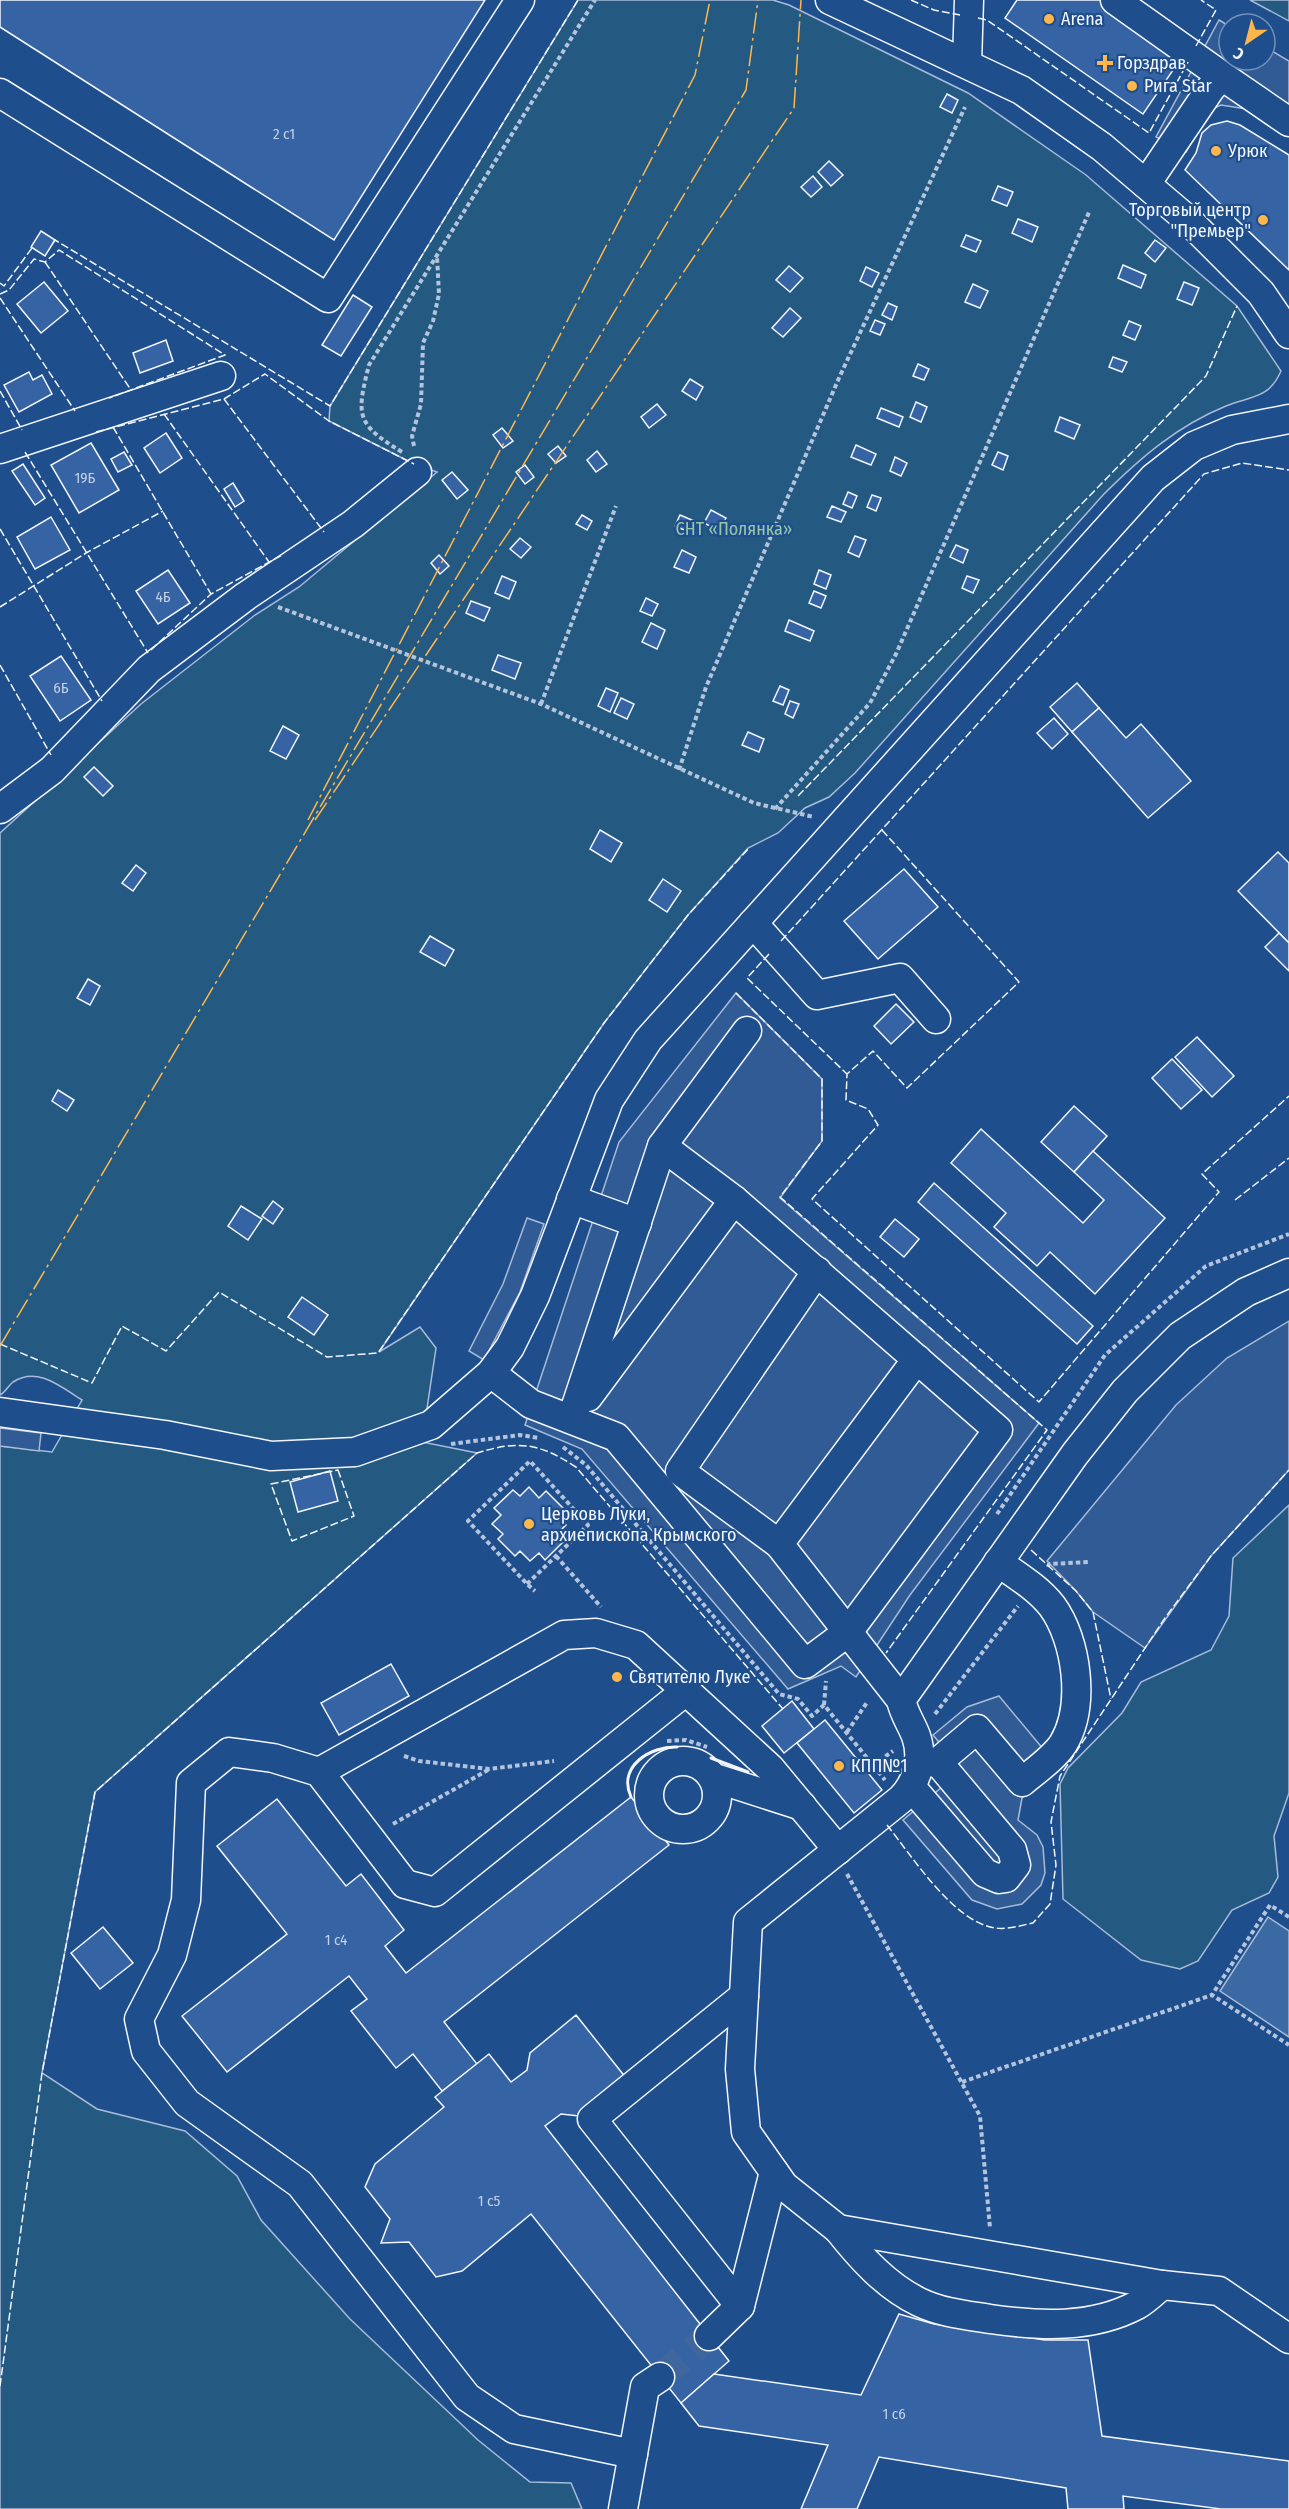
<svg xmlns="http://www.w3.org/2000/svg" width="1289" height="2509" font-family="'Fira Sans Condensed',sans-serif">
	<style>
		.green { fill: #245a82; stroke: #a8bbd7; stroke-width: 1.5 }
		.parking { fill: #305b95; stroke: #a8bbd7; stroke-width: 1.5 }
		.water { fill: #3b69a3; stroke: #a8bbd7; stroke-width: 1.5 }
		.building { fill: #3563a3; stroke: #f2f6ff; stroke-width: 1.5 }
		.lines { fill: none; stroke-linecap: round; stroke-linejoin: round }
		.minor-tunnel { stroke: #3f679d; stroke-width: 28; stroke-dasharray: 28 14; stroke-linecap: butt }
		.minor-casing { stroke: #f2f6ff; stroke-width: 31 }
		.path { stroke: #b3c4dc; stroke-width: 4; stroke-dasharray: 4.5 3; stroke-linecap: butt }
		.minor { stroke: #1f4e8c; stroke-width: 28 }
		.fence { stroke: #f2f6ff; stroke-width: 1.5; stroke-dasharray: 8 3; stroke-linecap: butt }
		.wall { stroke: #f2f6ff; stroke-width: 3 }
		.power { stroke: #ffb74d; stroke-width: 1.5; stroke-dasharray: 21 4.5 3 4.5; stroke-linecap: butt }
		.poi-dot { fill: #ffb74d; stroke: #1f4e8c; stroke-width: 2 }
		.labels { text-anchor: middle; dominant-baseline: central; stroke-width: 4.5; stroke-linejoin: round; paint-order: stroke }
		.number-label { font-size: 15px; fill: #c3d1e8 }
		.poi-label { font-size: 18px; fill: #f2f6ff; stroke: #1f4e8c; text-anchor: start }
		.park-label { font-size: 18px; fill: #97c8a6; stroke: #1f4e8c }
	</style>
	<rect width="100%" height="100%" fill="#1f4e8c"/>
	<g class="green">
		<path d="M578,0H773L789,5L968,93L1086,175L1237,306L1281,371C1269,399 1251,396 1226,406C1177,426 1140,458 1103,495L855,773L829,797L805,808L778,833L748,848L688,915L604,1023L379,1352L420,1327L436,1348L422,1442L477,1453L95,1792L42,2073L97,2109L185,2131L237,2176L261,2220L350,2319L478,2440L530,2482L571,2483L582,2509H0V1446L52,1452L82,1400C61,1387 38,1366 13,1382C8,1386 5,1393 0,1395V833L141,704L255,615L299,587L437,472L414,464L329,421L330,406Z"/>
		<polygon points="1250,0 1289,0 1289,21"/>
		<polygon points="1289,1505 1289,1793 1274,1836 1278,1877 1269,1893 1232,1910 1198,1961 1180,1969 1141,1960 1063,1899 1060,1784 1068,1768 1122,1713 1141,1682 1211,1650 1229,1616 1233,1558"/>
	</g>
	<g class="parking">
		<polygon points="1219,20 1229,26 1229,60 1265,60 1265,47 1289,61 1289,132 1253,110 1221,105 1210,110 1186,152 1156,137"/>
		<polygon points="736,993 822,1079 822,1141 780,1198 1039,1423 910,1595 856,1677 841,1666 788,1689 582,1449 525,1425 619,1142"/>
		<polygon points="527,1218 544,1224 520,1292 484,1360 469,1351 503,1284"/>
		<polygon points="1289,1321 1289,1470 1211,1556 1145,1648 1093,1612 1076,1591 1047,1561 1176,1405 1227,1358"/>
		<polygon points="0,1428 41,1433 39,1451 0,1446"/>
		<polygon points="999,1696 1059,1768 1022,1798 1018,1820 1037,1835 1043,1847 1045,1873 1041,1885 1022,1904 997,1909 972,1900 903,1820 962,1770 933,1735 967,1707"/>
	</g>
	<polygon class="water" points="1268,1917 1289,1931 1289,2037 1220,1991"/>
	<g class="building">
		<polygon points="0,0 485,0 334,240 0,27"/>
		<polygon points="1017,0 1100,0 1182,57 1143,114 1005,18"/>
		<polygon points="947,94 958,100 952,113 940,107"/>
		<polygon points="1227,121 1240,125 1289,155 1289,270 1185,170 1196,153 1202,133 1211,125"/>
		<polygon points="829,161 843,175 831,186 818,172"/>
		<polygon points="813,176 822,187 811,197 801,187"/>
		<polygon points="998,186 1013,192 1007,206 992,200"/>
		<polygon points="1018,219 1038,227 1032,242 1012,233"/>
		<polygon points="41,231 55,240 45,256 31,247"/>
		<polygon points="966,235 981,241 976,252 961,246"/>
		<polygon points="1155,240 1166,248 1155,262 1145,253"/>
		<polygon points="1123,265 1146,275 1141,288 1118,278"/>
		<polygon points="789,266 803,278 790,292 776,280"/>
		<polygon points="866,267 879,273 872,287 860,281"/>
		<polygon points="44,282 68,311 41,333 17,304"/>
		<polygon points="1184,282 1199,288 1192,305 1177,299"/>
		<polygon points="973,284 988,291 980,308 965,302"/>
		<polygon points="353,295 372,307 341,356 322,345"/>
		<polygon points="888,303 897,307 892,320 882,315"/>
		<polygon points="790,308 801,318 783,337 772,328"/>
		<polygon points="875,320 885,324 880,335 870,331"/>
		<polygon points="1129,321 1141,326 1135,340 1123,335"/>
		<polygon points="166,340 173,361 140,373 133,353"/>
		<polygon points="1113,357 1127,362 1122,372 1109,367"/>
		<polygon points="918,364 929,369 924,380 913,376"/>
		<polygon points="29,372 33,380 42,375 52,394 19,412 4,385"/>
		<polygon points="690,379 703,387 696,400 682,391"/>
		<polygon points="916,402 927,407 921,422 910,417"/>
		<polygon points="657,404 666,415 649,428 641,417"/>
		<polygon points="881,408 903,417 899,427 877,418"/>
		<polygon points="1060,417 1080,425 1074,439 1055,431"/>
		<polygon points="502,428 513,441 503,448 493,435"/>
		<polygon points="166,433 182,458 160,473 144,448"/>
		<polygon points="91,443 119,490 79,513 51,465"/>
		<polygon points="856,445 876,454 871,465 851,457"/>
		<polygon points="558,446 566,456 556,463 548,454"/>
		<polygon points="597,451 607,464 596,472 587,460"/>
		<polygon points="124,452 132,465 118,472 111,459"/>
		<polygon points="998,452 1008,456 1003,470 992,465"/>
		<polygon points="895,457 907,463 901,476 890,471"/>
		<polygon points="23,464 45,498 35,505 12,471"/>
		<polygon points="525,465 534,477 525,484 516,472"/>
		<polygon points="452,472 468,490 457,499 442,480"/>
		<polygon points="233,483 244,501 235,507 224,489"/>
		<polygon points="848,492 857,496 852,508 843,504"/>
		<polygon points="872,495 881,498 876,511 867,507"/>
		<polygon points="832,506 846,512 841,522 827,517"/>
		<polygon points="711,510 726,518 719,531 704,523"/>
		<polygon points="582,515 592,521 587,530 576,524"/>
		<polygon points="680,515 694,521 689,532 675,526"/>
		<polygon points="51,517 70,550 35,569 17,537"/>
		<polygon points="855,536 866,540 859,557 848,552"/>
		<polygon points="520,538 531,547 521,558 510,549"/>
		<polygon points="956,545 968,550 963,563 950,557"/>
		<polygon points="682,550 696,557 689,573 674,567"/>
		<polygon points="439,555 449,566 440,574 431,563"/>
		<polygon points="168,570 190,603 158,624 136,591"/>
		<polygon points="819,570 831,575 826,589 814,584"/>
		<polygon points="502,576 516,582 509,599 495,593"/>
		<polygon points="967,576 979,580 973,593 962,588"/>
		<polygon points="814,591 826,596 821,608 809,603"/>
		<polygon points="646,598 658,604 652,616 640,611"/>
		<polygon points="471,601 490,608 484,621 466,613"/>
		<polygon points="789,620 814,631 810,641 785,631"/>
		<polygon points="651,623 665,630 657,649 642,642"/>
		<polygon points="498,655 521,663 515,679 492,670"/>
		<polygon points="61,656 91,700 60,721 30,676"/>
		<polygon points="1077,683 1099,708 1072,732 1050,707"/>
		<polygon points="780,686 789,690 783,705 773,701"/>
		<polygon points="606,688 618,693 610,712 598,706"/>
		<polygon points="621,698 634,704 627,719 614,713"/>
		<polygon points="790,701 799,704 793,718 785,714"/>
		<polygon points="1099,708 1126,738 1141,724 1191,781 1148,818 1072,732"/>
		<polygon points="1054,718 1068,734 1052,749 1037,733"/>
		<polygon points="283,726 299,735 286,759 270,751"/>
		<polygon points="748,732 764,739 759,752 742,745"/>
		<polygon points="94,767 113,786 103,796 84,777"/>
		<polygon points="600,830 622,843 611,862 590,849"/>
		<polygon points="1278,852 1289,863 1289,943 1238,891"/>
		<polygon points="136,865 146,873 133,891 122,883"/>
		<polygon points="904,869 938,907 878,959 844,921"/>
		<polygon points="663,879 681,891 667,912 649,900"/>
		<polygon points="1279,933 1289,943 1289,971 1265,947"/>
		<polygon points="430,936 454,950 445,966 420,952"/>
		<polygon points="88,979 100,986 90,1005 77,998"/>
		<polygon points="896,1004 914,1022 891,1044 874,1026"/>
		<polygon points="1197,1037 1234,1076 1212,1097 1175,1057"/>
		<polygon points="1172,1059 1202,1090 1181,1109 1152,1078"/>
		<polygon points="58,1090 74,1100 67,1111 52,1101"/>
		<polygon points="1074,1106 1107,1136 1074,1172 1041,1142"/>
		<polygon points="981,1129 1083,1223 1104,1200 1074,1172 1093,1151 1165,1218 1095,1294 1050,1252 1037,1266 994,1227 1006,1213 951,1163"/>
		<polygon points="934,1183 1093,1326 1077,1344 918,1202"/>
		<polygon points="273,1201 283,1209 273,1224 262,1216"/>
		<polygon points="241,1206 262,1219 248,1240 228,1226"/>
		<polygon points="895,1219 919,1239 904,1257 880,1237"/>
		<polygon points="302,1297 328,1315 314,1335 288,1317"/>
		<polygon points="330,1471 338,1501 298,1512 290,1482"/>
		<polygon points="529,1487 539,1498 546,1491 563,1508 556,1515 566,1525 557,1534 564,1541 545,1560 539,1553 530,1561 520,1551 515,1556 498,1539 503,1534 492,1524 501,1515 494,1508 513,1490 520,1496"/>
		<polygon points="391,1664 409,1696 339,1735 321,1703"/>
		<polygon points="792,1701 814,1729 784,1753 762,1726"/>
		<polygon points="825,1720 882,1790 854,1813 797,1743"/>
		<polygon points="631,1797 669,1845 444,2022 477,2064 442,2091 413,2054 396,2068 351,2011 367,1999 349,1976 227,2072 182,2016 287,1934 217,1846 277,1799 346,1886 361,1874 404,1930 385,1946 406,1973"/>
		<polygon points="103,1927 133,1963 100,1989 71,1953"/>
		<polygon points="576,2015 626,2078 579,2116 561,2114 545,2126 729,2361 681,2403 531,2214 462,2271 436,2277 409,2242 381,2243 390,2219 365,2187 375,2164 444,2107 435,2097 489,2054 511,2082 527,2070 530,2053"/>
		<polygon points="899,2314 934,2324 1045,2340 1088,2340 1102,2436 1289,2461 1289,2509 1221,2509 1123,2496 1124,2509 1068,2509 1066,2488 879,2457 857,2509 801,2509 828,2445 699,2426 681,2403 714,2374 861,2395"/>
	</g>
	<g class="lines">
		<polyline class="minor-tunnel" points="660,2377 709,2336"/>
		<defs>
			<g id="minor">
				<polyline points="830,0 1021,90 1102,147 1188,220 1261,293 1289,334"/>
				<polyline points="1115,0 1222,76"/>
				<polyline points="967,63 969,0"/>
				<polyline points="0,93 328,298 520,0"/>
				<polyline points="1146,184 1211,88 1222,76 1289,122"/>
				<polyline points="0,449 221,376"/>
				<polyline points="0,809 52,770 149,669 246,596 353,524 417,472"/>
				<polyline points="753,923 817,995 900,978 936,1019"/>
				<polyline points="571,1199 637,1223"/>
				<path d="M817,1271L680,1471L779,1544L901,1700C904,1714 911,1723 916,1736C924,1759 917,1783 901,1799L748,1922L740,2069L746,2132L784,2186L838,2229L1162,2285L1219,2291L1289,2339"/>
				<polyline points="491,1373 531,1404 616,1437 805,1664 848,1632 998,1430 734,1200 662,1146"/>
				<polyline points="588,1397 734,1200"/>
				<polyline points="0,1412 165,1435 271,1456 355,1452 431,1425 491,1373 510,1347 535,1296 609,1100 648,1040 1153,478 1194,446 1232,430 1289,419"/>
				<polyline points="572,1418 662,1146 747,1031"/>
				<polyline points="779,1544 917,1359"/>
				<polyline points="901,1700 1075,1454 1125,1391 1180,1336 1246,1292 1289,1273"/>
				<circle cx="683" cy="1795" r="34"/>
				<path d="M918,1763L938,1762L977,1729L1022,1782C1035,1771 1054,1758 1063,1744C1086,1706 1077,1640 1052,1606C1038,1588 1016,1575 998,1562"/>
				<polyline points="319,1772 564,1635 596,1633 636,1645 770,1768 838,1850"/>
				<polyline points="712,1777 802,1806"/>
				<polyline points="912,1788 985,1873 999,1879 1006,1878 1016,1865 1012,1850 938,1762"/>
				<path d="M838,2229C860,2257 886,2286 919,2302C942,2313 965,2315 990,2319C1039,2326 1092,2329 1137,2305C1146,2300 1155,2291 1162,2285"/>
				<polyline points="740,2306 592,2119 744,1996"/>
				<polyline points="709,2336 740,2306 774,2172"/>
				<polyline points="633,2454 514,2429 467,2397 300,2184 187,2103 146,2051 139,2019 172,1955 186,1900 191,1783 229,1752 273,1758 319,1772 405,1884 435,1892 687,1690"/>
				<polyline points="623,2509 645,2387 660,2377"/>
			</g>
		</defs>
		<use href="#minor" class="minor-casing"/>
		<g class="path">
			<polyline points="414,446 412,436 421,404 423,343 433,321 439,294 437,257"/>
			<path d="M402,452C356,424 356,416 369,365L595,0"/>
			<polyline points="278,607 541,704 754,803 814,817"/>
			<polyline points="541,704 616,506"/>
			<polyline points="679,770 706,687 839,378 965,107"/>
			<polyline points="775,809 870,703 896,654 1090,210"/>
			<polyline points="451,1444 520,1435 539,1438"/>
			<polyline points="563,1447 586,1465 779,1694 798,1699 812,1716 824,1705 885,1780"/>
			<polyline points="997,1514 1105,1355 1206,1266 1289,1234"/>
			<polyline points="556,1556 601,1607"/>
			<polyline points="1048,1567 1049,1564 1088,1562"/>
			<polyline points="527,1584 588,1525 530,1461 468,1521 527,1584 535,1591"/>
			<polyline points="824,1705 826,1681"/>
			<polyline points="935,1714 1018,1606"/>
			<polyline points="847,1732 868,1701"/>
			<polyline points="667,1741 686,1740 707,1747"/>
			<polyline points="404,1756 419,1761 489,1769 554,1761"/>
			<polyline points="873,1765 893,1751"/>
			<polyline points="393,1824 488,1770"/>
			<polyline points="847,1874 980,2116 990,2228"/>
			<polyline points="1289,1917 1270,1905 1212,1995 1289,2045"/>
			<polyline points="962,2082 1212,1995"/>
		</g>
		<use href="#minor" class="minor"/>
		<g class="fence">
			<polyline points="911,0 934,10 960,15"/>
			<polyline points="978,18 987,20 1149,133 1188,62"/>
			<polyline points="1196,46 1216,10 1201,0"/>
			<polyline points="53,243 55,240 330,406 578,0"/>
			<polyline points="45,262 131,390"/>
			<polyline points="0,283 4,286 32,248"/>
			<polyline points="0,294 9,290 34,259 45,262 59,250 225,355 109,398"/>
			<polyline points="0,298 75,411"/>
			<polyline points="0,391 22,430"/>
			<polyline points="224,399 324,532"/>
			<polyline points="164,414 269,562"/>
			<polyline points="113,427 211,594"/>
			<polyline points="96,432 224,399 265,374 329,421 414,464"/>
			<polyline points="25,452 148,653"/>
			<polyline points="0,529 102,701"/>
			<polyline points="0,607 86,553 163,511"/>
			<polyline points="151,650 211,594 284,554"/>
			<polyline points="0,665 51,755"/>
			<polyline points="798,796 1206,376 1237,306"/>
			<polyline points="882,830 1019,982 907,1088 873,1051 847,1074 846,1100 868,1109 878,1125 812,1199 1039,1402 1219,1192 1202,1174 1289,1096"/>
			<polyline points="781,941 1204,474 1242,463 1289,470"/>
			<polyline points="769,954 747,978 847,1074"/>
			<polyline points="736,993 822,1079 822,1141 780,1197 1047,1430 886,1653"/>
			<polyline points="1235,1200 1289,1158"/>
			<polyline points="0,1344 92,1383 122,1326 166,1351 219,1292 327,1357 378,1353 604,1023 688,915 749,848"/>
			<polygon points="338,1470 354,1516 292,1541 271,1484"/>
			<polyline points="1031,1550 1076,1591 1093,1612 1111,1699"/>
			<path d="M887,1825C912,1856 954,1923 996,1928C1007,1930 1022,1925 1033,1923L1050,1904L1056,1865L1051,1822L1060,1776L1165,1618L1211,1556L1289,1470"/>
			<path d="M0,2386L42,2073L95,1792L477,1453C519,1440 539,1443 576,1467L783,1709"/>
		</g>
		<g class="wall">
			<polyline points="711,1758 748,1772"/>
			<path d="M631,1797C617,1766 651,1746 677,1747"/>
		</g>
		<g class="power">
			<polyline points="308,820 695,75 710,0"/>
			<polyline points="315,820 794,108 801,0"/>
			<polyline points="0,1346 746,90 758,0"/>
		</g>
	</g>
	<g class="poi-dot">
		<circle cx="1049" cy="19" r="6"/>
		<path d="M1102 54h6v6h6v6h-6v6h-6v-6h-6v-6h6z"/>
		<circle cx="1132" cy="86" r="6"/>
		<circle cx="1216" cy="151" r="6"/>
		<circle cx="1263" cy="220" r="6"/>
		<circle cx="529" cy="1524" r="6"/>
		<circle cx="617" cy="1677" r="6"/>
		<circle cx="839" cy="1766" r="6"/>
	</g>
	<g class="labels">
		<g class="number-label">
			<text x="284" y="134">2 c1</text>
			<text x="85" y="478">19Б</text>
			<text x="163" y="597">4Б</text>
			<text x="61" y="688">6Б</text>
			<text x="336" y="1940">1 с4</text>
			<text x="489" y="2201">1 с5</text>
			<text x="894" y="2414">1 с6</text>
		</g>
		<g class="poi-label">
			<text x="1061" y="19">Arena</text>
			<text x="1117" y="63">Горздрав</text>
			<text x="1144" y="86">Рига Star</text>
			<text x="1228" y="151">Урюк</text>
			<text x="1251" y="210" text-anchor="end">Торговый центр<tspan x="1251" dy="21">"Премьер"</tspan></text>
			<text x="541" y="1514">Церковь Луки,<tspan x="541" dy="21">архиепископа Крымского</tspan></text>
			<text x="629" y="1677">Святителю Луке</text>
			<text x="851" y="1766">КПП№1</text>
		</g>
		<g class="park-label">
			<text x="734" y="529">СНТ «Полянка»</text>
		</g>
	</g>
	<g transform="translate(1247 42) rotate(215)"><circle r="28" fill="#1f4e8c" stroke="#7391ba" stroke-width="1.5"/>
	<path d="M0-4.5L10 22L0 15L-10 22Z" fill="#ffb74d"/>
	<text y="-9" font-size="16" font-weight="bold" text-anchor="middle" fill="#f2f6ff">С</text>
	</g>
</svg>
